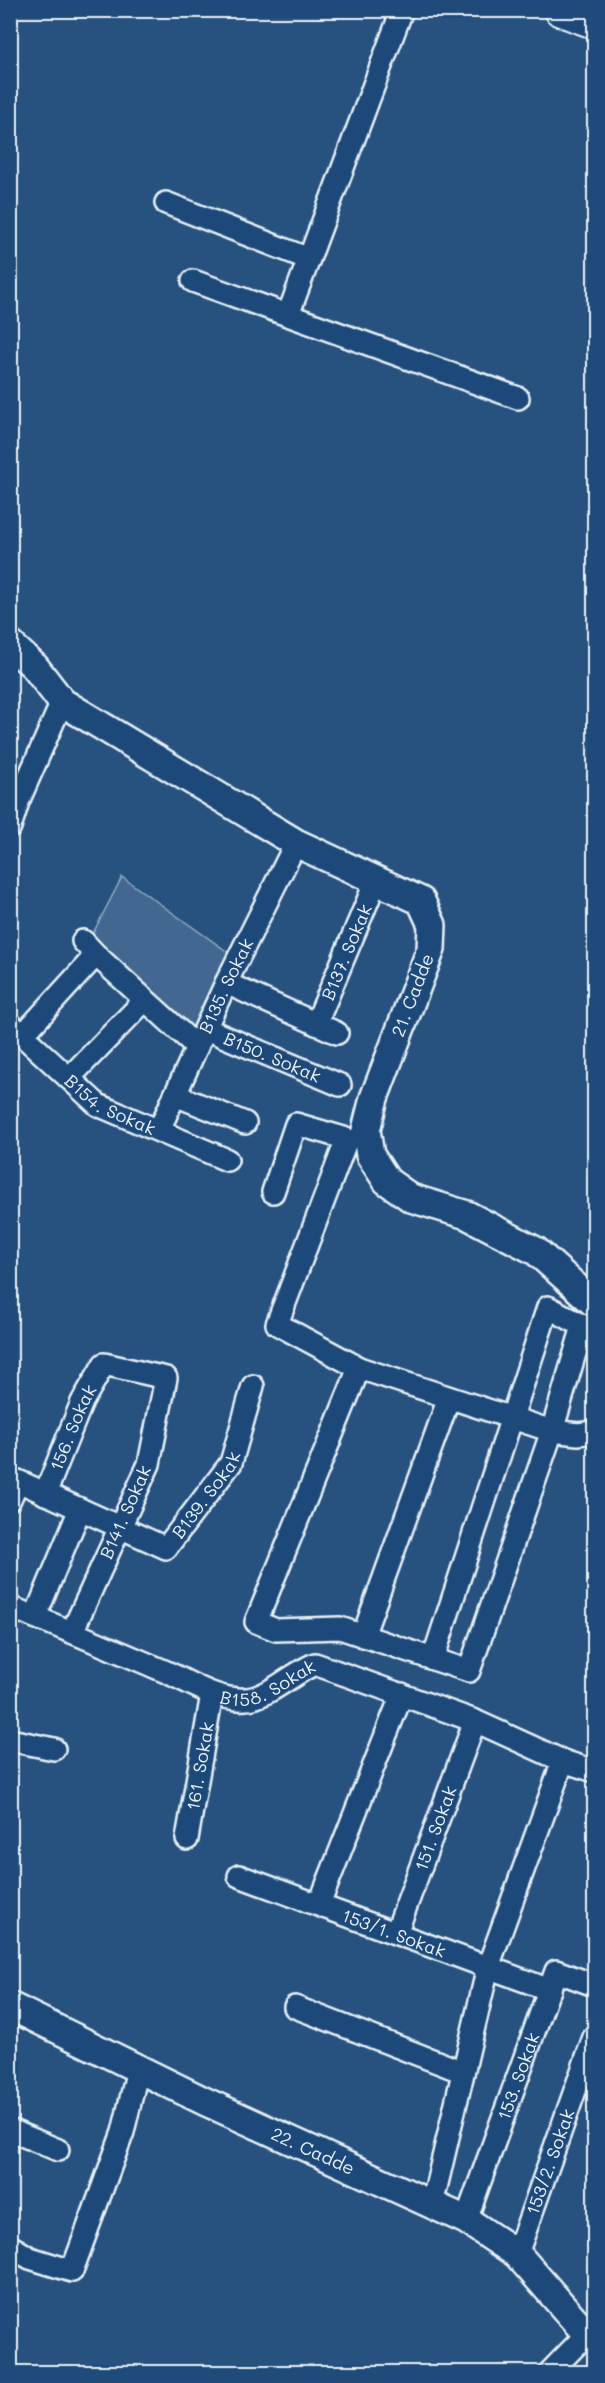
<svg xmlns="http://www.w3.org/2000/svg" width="605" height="2383" font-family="Mali,sans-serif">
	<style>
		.green { fill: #436891; stroke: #96acc4; stroke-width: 1.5 }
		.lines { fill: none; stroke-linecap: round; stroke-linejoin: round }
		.minor-casing { stroke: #e8f1f8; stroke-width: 26 }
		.major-casing { stroke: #e8f1f8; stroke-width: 32 }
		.highway-casing { stroke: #e8f1f8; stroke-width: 36 }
		.minor { stroke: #1f4a7a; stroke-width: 21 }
		.major { stroke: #1f4a7a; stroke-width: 27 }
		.highway { stroke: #1f4a7a; stroke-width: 32 }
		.labels { text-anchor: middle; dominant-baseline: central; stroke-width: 4.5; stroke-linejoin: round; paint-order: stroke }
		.street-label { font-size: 18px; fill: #e8f1f8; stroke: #1f4a7a }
	</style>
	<rect width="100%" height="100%" fill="#27517f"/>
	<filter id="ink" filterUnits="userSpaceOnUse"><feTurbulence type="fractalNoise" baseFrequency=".0167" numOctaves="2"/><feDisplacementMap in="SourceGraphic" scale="12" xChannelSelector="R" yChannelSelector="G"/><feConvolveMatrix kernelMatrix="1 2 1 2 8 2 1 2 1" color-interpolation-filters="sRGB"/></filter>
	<g filter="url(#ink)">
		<polygon class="green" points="122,877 232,955 192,1034 90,939"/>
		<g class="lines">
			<defs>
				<g id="minor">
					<polyline points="166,203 309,259"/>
					<polyline points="193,281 518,398"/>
					<polyline points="288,315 402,10"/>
					<polyline points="10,827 18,802 62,702"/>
					<polyline points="83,941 96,955 197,1047"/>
					<polyline points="226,983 337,1033"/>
					<path id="s1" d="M10,1024L98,1105L227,1160"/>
					<path id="s2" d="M316,1024L376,881"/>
					<path id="s3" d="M206,1029L340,1085"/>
					<polyline points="23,1035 96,955"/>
					<polyline points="69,1078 145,1000"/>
					<polyline points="175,1095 245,1123"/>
					<path id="s4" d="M159,1130L226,983L296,843"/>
					<polyline points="273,1192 296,1124 347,1139 277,1324 359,1368 552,1431 578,1434 594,1432"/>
					<polyline points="359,1368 256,1622 276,1630 340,1628 469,1671 552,1431 583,1326"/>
					<path id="s5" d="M45,1494L82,1402L104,1364L166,1378L149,1464L72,1632"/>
					<path id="s6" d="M10,1499L18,1481L166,1548L231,1463L253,1386"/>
					<path id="s7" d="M10,1607C62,1628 113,1649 164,1671C190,1682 216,1701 246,1699C268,1698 294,1672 315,1664L475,1721L563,1761L594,1771"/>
					<polyline points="35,1617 80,1509"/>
					<polyline points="363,1636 449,1398"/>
					<polyline points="433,1659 548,1307 583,1326 593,1335"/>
					<polyline points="10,1740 54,1749"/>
					<path id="s8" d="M187,1839L212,1694"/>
					<path id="s9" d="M239,1876L550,1990"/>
					<polyline points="319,1905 402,1694"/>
					<path id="s10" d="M396,1933L475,1721"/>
					<polyline points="295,2007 463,2072"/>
					<polyline points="10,2130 58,2150"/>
					<polyline points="432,2205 488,1967 563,1761"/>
					<path id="s11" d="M466,2220L556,1971L594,1985"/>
					<polyline points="10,2246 30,2258 72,2271 123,2132 138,2069"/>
					<path id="s12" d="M517,2254L594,2037"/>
					<polyline points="550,2372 587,2334 594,2331"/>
				</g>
				<g id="major">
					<polyline points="10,644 35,667 62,702 296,843 421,901 432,925 431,949 374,1098 366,1130 370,1155 387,1181 411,1198 467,1215 536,1251 594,1303"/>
					<path id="s13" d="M10,2006L204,2101L466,2220L517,2254L587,2334"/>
				</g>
				<polyline id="highway" points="561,10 594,22"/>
			</defs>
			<use href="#minor" class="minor-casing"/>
			<use href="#major" class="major-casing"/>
			<use href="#highway" class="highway-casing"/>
			<use href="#minor" class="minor"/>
			<use href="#major" class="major"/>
			<use href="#highway" class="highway"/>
		</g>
	</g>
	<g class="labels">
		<g class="street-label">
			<text stroke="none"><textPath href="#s2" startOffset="78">B137. Sokak</textPath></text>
			<text stroke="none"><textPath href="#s4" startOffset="159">B135. Sokak</textPath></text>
			<text transform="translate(412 995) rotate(-69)">21. Cadde</text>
			<text stroke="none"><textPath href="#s3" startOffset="72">B150. Sokak</textPath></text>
			<text stroke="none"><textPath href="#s1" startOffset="130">B154. Sokak</textPath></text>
			<text stroke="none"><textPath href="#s5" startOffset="72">156. Sokak</textPath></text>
			<text stroke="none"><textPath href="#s6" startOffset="249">B139. Sokak</textPath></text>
			<text transform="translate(125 1512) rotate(-66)">B141. Sokak</text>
			<text stroke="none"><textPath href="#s7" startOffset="280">B158. Sokak</textPath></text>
			<text stroke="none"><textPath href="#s8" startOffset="74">161. Sokak</textPath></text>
			<text stroke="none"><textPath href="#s10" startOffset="112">151. Sokak</textPath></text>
			<text stroke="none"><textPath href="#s9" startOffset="165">153/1. Sokak</textPath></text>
			<text stroke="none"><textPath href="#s11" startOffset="153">153. Sokak</textPath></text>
			<text stroke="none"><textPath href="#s13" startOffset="336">22. Cadde</textPath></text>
			<text stroke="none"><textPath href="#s12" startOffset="98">153/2. Sokak</textPath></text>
		</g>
	</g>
	<rect width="605" height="2383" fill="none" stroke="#1f4a7a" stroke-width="36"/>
	<rect x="18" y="18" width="569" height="2347" fill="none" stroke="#e8f1f8" stroke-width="2" filter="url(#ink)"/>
</svg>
